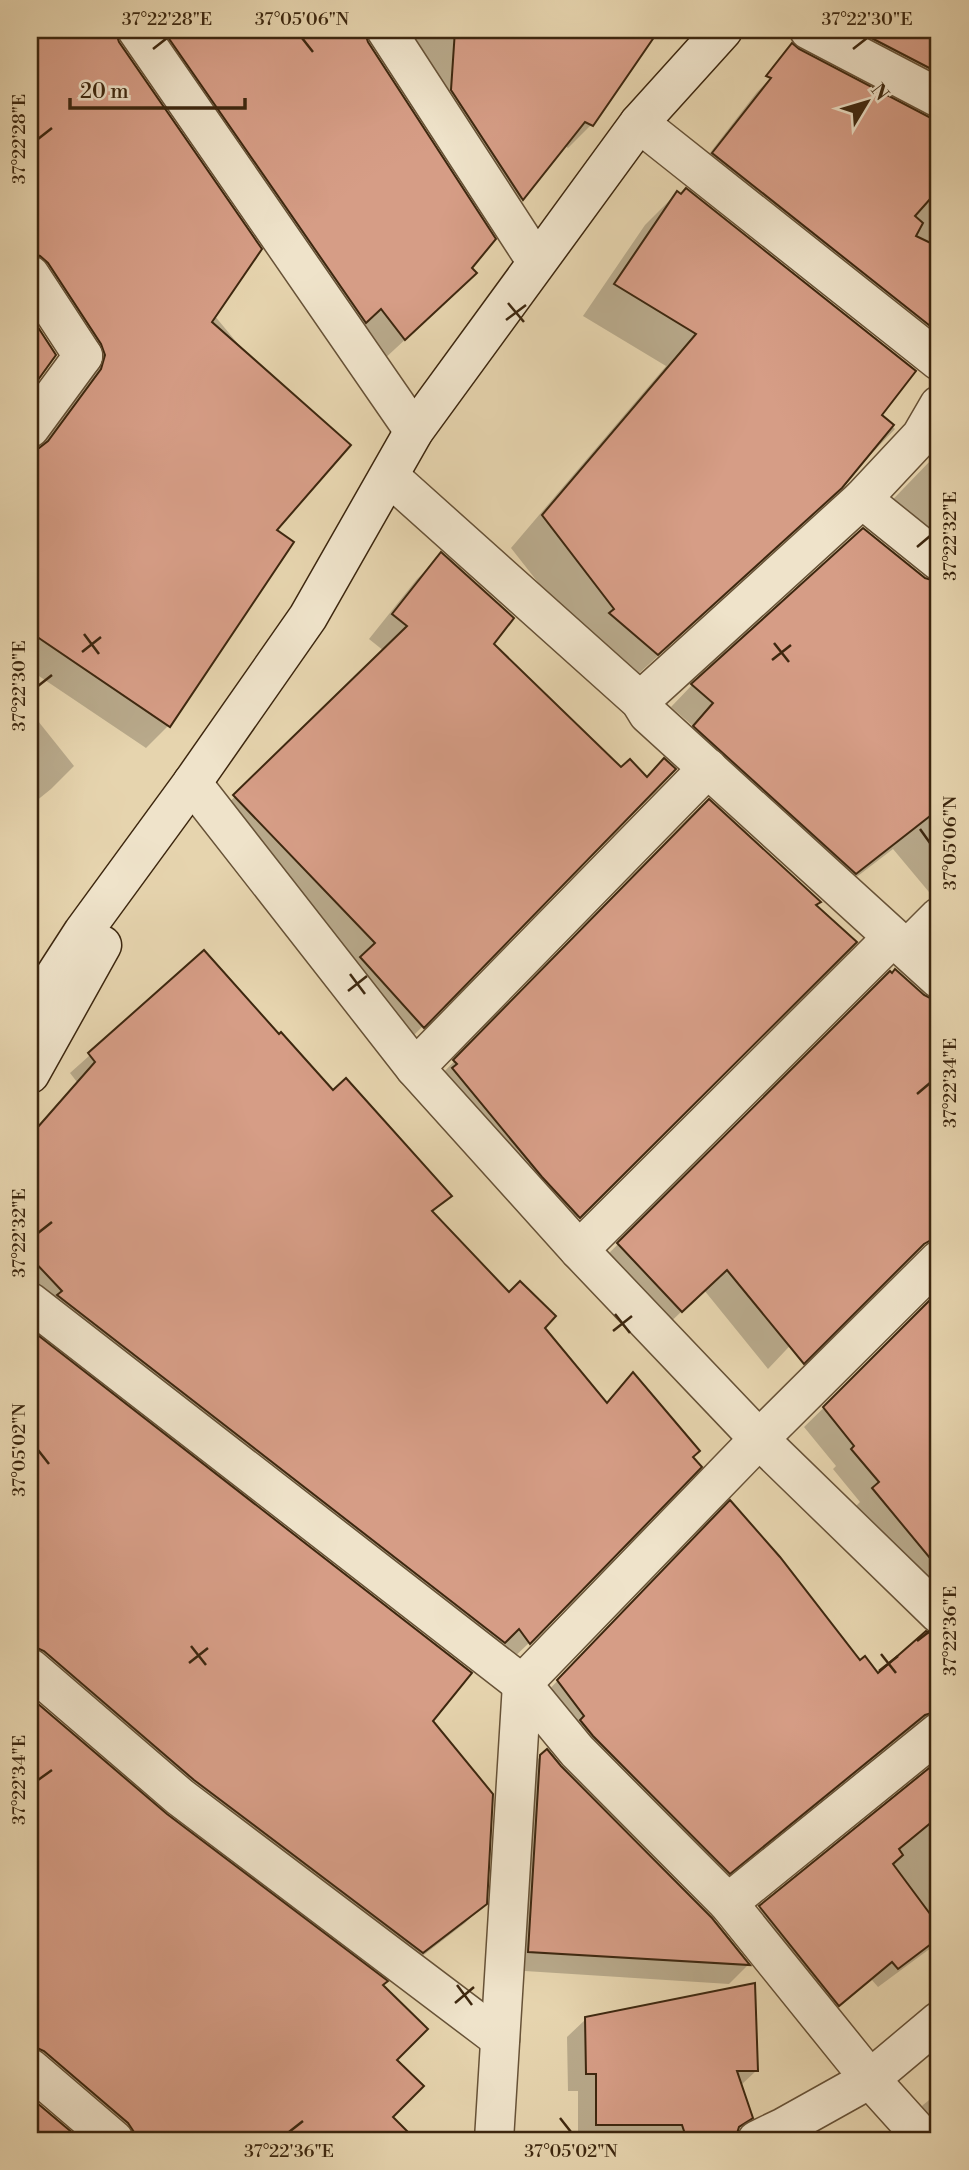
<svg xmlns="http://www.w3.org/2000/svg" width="969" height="2170" font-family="'Libre Bodoni',serif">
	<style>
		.shadow { fill: #0003 }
		.building { fill: #d69d86; stroke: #3d270f; stroke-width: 2 }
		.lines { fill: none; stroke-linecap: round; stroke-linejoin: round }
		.street-casing { stroke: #675237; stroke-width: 41 }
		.secondary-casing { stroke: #3d270f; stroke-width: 41 }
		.street { stroke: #efe3ca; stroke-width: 38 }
		.secondary { stroke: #efe3ca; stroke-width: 38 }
		.ticks { fill: none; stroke: #3d270f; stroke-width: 2.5 }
		.neatline { fill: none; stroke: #3d270f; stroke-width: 2.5 }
		.ticks-label { font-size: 18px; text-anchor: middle; fill: #3d270f }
	</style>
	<rect width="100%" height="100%" fill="#e6d4ae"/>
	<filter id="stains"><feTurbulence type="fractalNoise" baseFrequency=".00286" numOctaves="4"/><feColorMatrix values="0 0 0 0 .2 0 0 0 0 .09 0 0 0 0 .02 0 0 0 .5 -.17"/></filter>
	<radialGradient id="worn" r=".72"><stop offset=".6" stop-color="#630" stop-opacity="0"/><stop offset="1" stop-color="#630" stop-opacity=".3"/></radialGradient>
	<g class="shadow">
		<polygon points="30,30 657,30 591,125 568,148 564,145 521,199 499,222 373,33 362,31 470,268 452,296 381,362 124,33 113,31 214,315 248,356 274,531 169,725 146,748 30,670 30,451 37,450 78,394 30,292"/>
		<polygon points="803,30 939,30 939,119 935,108"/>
		<polygon points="779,70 939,121 939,369 692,176 757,92"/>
		<polygon points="677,193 879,415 895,429 813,515 625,686 584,641 511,548 666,366 583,316 645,225"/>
		<polygon points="932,459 939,466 939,904 893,849 833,895 673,749 693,726 671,707 692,685 925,580 939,584 938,576 873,520"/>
		<polygon points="442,555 423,1026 398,1051 210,821 384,651 369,639 417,579"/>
		<polygon points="30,711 74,766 51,789 30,806"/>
		<polygon points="709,801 815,906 855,942 558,1237 434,1082"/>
		<polygon points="939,949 939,1188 768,1369 704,1290 659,1333 596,1266 890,974 923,997 939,1002 938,994 918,972"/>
		<polygon points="204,953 333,1093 449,1196 432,1213 543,1328 605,1404 633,1375 529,1643 510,1661 30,1308 30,1136 77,1082 70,1073"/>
		<polygon points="939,1295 939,1612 854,1508 860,1502 833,1469 836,1466 804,1427"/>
		<polygon points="30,1332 469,1673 431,1721 485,1903 465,1923 403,1971 30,1674"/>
		<polygon points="711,1522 860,1663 878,1676 934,1637 939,1637 939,1743 916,1729 904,1734 709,1892 539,1700"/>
		<polygon points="30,1699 166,1816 381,1985 394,2060 391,2117 405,2132 397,2140 107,2140 30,2074"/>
		<polygon points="541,1756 560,1768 710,1919 748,1965 729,1984 509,1970 521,1776"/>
		<polygon points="939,1762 939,1942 878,1987 872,1980 819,2024 741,1927 760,1908"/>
		<polygon points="586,2019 757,2070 740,2086 751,2117 735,2133 734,2140 578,2140 578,2091 568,2091 567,2037"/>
		<polygon points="939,2092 939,2140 899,2130 923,2105"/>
	</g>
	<g class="building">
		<polygon points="30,30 115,30 119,42 262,249 212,322 351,445 277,530 294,542 170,727 30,632 30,450 39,448 48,441 101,369 105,355 101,344 48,263 40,256 30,253"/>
		<polygon points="163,30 364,30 368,42 496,239 472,268 477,273 405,340 381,309 366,323"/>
		<polygon points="455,30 659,30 593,126 585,122 523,200 451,90"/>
		<polygon points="856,30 939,30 939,73"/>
		<polygon points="792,43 799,49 929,117 939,120 939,189 915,216 923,223 916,236 939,247 939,333 712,153 771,78 766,76"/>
		<polygon points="686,188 916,371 882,415 894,425 842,488 658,655 609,613 614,609 542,515 696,334 614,284 677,191 681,194"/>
		<polygon points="30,315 56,355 30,391"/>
		<polygon points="863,528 925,578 939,582 939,809 856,874 693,726 713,703 691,684"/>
		<polygon points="441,552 514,618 494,644 621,767 630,759 647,777 664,758 676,769 424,1028 360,957 375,943 233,795 407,626 392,614"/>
		<polygon points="709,799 821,902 816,905 857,942 580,1218 542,1177 452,1068 457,1064 453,1060"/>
		<polygon points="204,950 279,1034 281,1032 333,1090 346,1078 452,1196 432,1211 509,1292 520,1281 556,1316 545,1328 607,1403 633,1372 700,1451 693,1457 702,1467 530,1644 519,1629 505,1643 57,1295 62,1291 30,1257 30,1136 95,1062 88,1053"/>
		<polygon points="895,969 924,995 934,1000 939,1000 939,1239 933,1239 924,1244 804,1364 727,1270 682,1312 617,1243 890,971 892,973"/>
		<polygon points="939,1291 939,1569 872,1488 879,1482 851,1449 854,1446 823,1407"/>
		<polygon points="30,1329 472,1673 433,1721 493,1794 487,1904 423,1953 194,1780 44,1651 35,1647 30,1647"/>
		<polygon points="730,1500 780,1557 860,1660 865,1656 878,1673 926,1631 933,1635 939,1635 939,1711 925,1715 730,1874 593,1736 580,1720 584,1716 557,1680"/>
		<polygon points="30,1697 167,1814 388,1981 383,1985 428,2029 397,2060 424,2086 393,2117 416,2140 135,2140 134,2132 128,2123 44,2051 35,2047 30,2047"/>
		<polygon points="547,1749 561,1766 712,1918 750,1965 528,1952 540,1755"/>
		<polygon points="939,1760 939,1816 899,1849 903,1855 893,1864 939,1926 939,1938 898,1969 892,1962 839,2006 759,1906"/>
		<polygon points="755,1983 758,2071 737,2071 753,2118 739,2127 735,2140 687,2140 682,2125 596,2125 596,2074 586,2074 585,2017"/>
		<polygon points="30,2097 81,2140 30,2140"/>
	</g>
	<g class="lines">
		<defs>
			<g id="street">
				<polyline points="137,30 414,431"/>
				<polyline points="386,30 536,261"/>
				<polyline points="809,30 939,98"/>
				<polyline points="639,123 939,361"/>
				<polyline points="30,275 83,356"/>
				<polyline points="30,428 83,356"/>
				<polyline points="390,477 640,701 648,714 939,979"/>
				<polyline points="862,499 939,561"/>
				<polyline points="640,701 862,499 921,436 939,405"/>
				<polyline points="192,783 415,1068 579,1250 759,1439 939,1614"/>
				<polyline points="907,949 939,917"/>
				<polyline points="415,1068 708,768"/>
				<polyline points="579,1250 892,938"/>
				<polyline points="30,1302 522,1684 577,1751 728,1903 870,2079 925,2140"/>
				<polyline points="30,1668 180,1797 500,2039"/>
				<polyline points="728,1903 939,1732"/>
				<polyline points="30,2068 114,2140"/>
				<polyline points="494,2140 522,1684 759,1439 939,1260"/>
				<polyline points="757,2140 784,2127 870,2079 939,2021"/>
			</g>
			<g id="secondary">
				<polyline points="30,1014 83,932 192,783 308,617 414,431 639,123 723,30"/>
				<polyline points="30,1074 102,945"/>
			</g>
		</defs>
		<use href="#street" class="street-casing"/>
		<use href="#secondary" class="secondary-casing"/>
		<use href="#street" class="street"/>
		<use href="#secondary" class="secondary"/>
	</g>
	<path class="ticks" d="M302,38L313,52M153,49L167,38M853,49L867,38M38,139L52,128M508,303L524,322M506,320L526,305M917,547L930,536M84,634L99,654M774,643L789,662M82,652L101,637M772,660L791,645M38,686L52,675M920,829L930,843M350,974L365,994M348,991L367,976M917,1094L930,1083M38,1233L52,1222M615,1314L630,1333M613,1331L632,1316M38,1450L49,1464M917,1641L930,1631M191,1646L206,1665M881,1654L896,1673M189,1663L208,1648M879,1671L898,1656M38,1780L52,1770M457,1985L472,2005M455,2003L474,1987M560,2118L571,2132M289,2132L303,2121"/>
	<rect width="969" height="2170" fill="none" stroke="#e6d4ae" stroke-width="77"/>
	<g transform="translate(867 102) rotate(52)" stroke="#efe3ca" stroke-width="5" paint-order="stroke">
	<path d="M0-5L12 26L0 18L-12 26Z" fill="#3d270f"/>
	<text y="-10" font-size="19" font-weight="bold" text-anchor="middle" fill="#3d270f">N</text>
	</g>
	<path d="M70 98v10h175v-10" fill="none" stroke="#3d270f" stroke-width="3.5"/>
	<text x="80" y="98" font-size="21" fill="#3d270f" stroke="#efe3ca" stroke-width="5" paint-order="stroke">20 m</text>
	<rect x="38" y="38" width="892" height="2094" class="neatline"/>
	<g class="ticks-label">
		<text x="167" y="25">37°22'28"E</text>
		<text x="302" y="25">37°05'06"N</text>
		<text x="867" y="25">37°22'30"E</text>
		<text transform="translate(19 139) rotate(-90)" y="6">37°22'28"E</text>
		<text transform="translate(950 536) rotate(-90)" y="6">37°22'32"E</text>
		<text transform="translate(19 686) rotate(-90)" y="6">37°22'30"E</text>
		<text transform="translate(950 843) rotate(-90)" y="6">37°05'06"N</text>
		<text transform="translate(950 1083) rotate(-90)" y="6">37°22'34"E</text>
		<text transform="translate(19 1233) rotate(-90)" y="6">37°22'32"E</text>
		<text transform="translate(19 1450) rotate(-90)" y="6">37°05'02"N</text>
		<text transform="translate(950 1631) rotate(-90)" y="6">37°22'36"E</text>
		<text transform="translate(19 1780) rotate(-90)" y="6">37°22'34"E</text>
		<text x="289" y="2157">37°22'36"E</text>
		<text x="571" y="2157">37°05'02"N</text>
	</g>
	<rect width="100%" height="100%" filter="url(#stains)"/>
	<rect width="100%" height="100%" fill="url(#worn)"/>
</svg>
